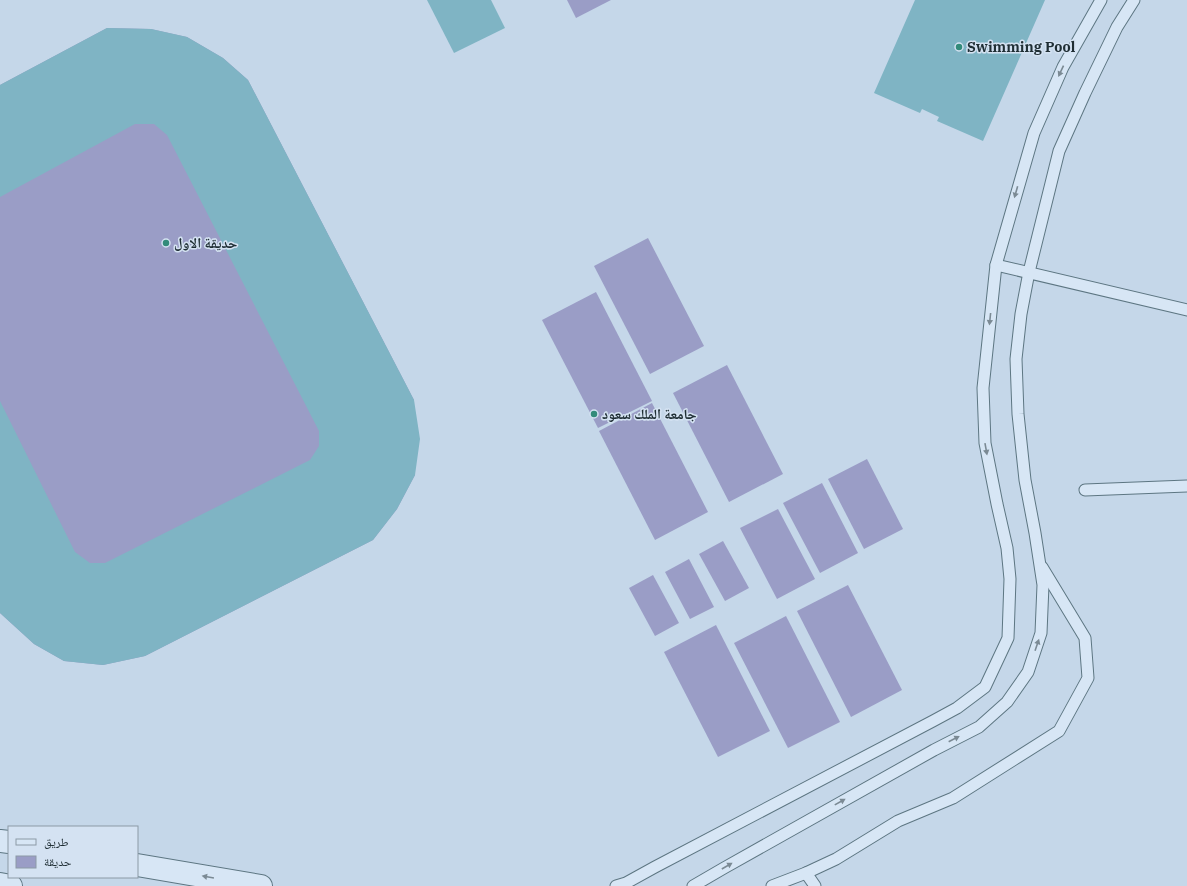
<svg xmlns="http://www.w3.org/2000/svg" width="1187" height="886" font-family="'IBM Plex Serif','Noto Naskh Arabic',serif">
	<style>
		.green { fill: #9a9dc6 }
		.building { fill: #7fb4c4 }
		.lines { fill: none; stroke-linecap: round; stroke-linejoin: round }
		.service-casing { stroke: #5d7682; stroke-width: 13 }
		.tertiary-casing { stroke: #5d7682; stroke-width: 24 }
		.service { stroke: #d7e6f5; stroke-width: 11 }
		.tertiary { stroke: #d7e6f5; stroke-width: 22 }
		.oneway { fill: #7b8a94 }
		.poi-dot { fill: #338b7a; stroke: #d4e2f2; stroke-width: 1.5 }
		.labels { text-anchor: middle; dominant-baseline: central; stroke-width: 3; stroke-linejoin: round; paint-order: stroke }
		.poi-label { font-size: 14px; font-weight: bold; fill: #1f2e34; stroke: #d4e2f2; text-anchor: start }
	</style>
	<rect width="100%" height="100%" fill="#c5d7e9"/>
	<g class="green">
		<polygon points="567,0 611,0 576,18"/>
		<polygon points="107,28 151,29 187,37 223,58 248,80 414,400 415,475 397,509 373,540 145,656 103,665 64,661 34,644 0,613 0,85"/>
		<polygon points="648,238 704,346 650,374 594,266"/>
		<polygon points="596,292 652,401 598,428 542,320"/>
		<polygon points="727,365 783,474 729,502 673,393"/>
		<polygon points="652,403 708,512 655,540 599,431"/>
		<polygon points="867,459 903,529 864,549 828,479"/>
		<polygon points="822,483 858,553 820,573 783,503"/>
		<polygon points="778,509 815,579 777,599 740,528"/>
		<polygon points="723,541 749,588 725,601 699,554"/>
		<polygon points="689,559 714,607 690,619 665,572"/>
		<polygon points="653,575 679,623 655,636 629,588"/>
		<polygon points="848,585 902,690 851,717 797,611"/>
		<polygon points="786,616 840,722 788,748 734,643"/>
		<polygon points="716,625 770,731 718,757 664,652"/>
	</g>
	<g class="building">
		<polygon points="427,0 491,0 505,28 454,53"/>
		<polygon points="915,0 1045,0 983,141 937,121 939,117 922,109 920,113 874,93"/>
		<polygon points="107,28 151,29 187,37 223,58 248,80 414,400 420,439 415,475 397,509 373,540 145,656 103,665 64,661 34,644 0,613 0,401 75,552 90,563 105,563 310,460 319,446 319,431 167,135 154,124 135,124 0,197 0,85"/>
	</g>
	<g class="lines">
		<defs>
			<g id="service">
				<polyline points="996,265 1187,310"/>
				<polyline points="1085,490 1187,486"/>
				<polyline points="806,873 815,886"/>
				<polyline points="616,886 626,883 655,867 933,721 957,708 985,687 1008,638 1010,579 1007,548 997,504 985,443 983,388 996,265 1034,133 1063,67 1101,0"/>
				<polyline points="693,886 724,868 934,750 979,727 1007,702 1028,672 1041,633 1043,585 1035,533 1025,480 1018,414 1016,359 1021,314 1029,272 1059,151 1085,93 1117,27 1134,0"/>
				<polyline points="772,886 806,873 836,859 898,821 953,798 1059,731 1088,678 1085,638 1042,567"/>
			</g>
			<g id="tertiary">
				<polyline points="0,841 9,842"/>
				<polyline points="137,865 261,886"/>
				<polyline points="0,884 11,886"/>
			</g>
		</defs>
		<use href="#service" class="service-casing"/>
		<use href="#tertiary" class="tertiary-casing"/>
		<use href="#service" class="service"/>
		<use href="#tertiary" class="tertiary"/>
	</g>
	<defs><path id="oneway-solid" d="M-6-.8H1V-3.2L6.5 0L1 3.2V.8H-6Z"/></defs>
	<g class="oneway">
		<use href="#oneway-solid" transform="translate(1061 71) rotate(115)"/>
		<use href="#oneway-solid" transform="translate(1016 192) rotate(106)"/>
		<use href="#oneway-solid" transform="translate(990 319) rotate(96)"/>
		<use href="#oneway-solid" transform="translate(986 449) rotate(80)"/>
		<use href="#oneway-solid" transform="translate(1037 645) rotate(-71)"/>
		<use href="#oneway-solid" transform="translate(954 739) rotate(-27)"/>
		<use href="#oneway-solid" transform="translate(840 802) rotate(-29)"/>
		<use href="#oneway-solid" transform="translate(727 866) rotate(-30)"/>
		<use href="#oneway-solid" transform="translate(208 877) rotate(-170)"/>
	</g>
	<g class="poi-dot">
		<circle cx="959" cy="47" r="4"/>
		<circle cx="166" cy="243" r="4"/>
		<circle cx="594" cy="414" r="4"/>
	</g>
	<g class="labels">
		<g class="poi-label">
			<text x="967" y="47">Swimming Pool</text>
			<text x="174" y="243">حديقة الاول</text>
			<text x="602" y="414">جامعة الملك سعود</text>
		</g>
	</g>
	<rect x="8" y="826" width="130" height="52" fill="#d4e2f2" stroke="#8c9aa6"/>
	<rect x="16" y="839" width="20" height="6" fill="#d7e6f5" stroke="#8c9aa6"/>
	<text x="44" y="846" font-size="12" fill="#1f2e34">طريق</text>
	<rect x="16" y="856" width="20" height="12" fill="#9a9dc6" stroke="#8c9aa6"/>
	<text x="44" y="866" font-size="12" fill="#1f2e34">حديقة</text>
</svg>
